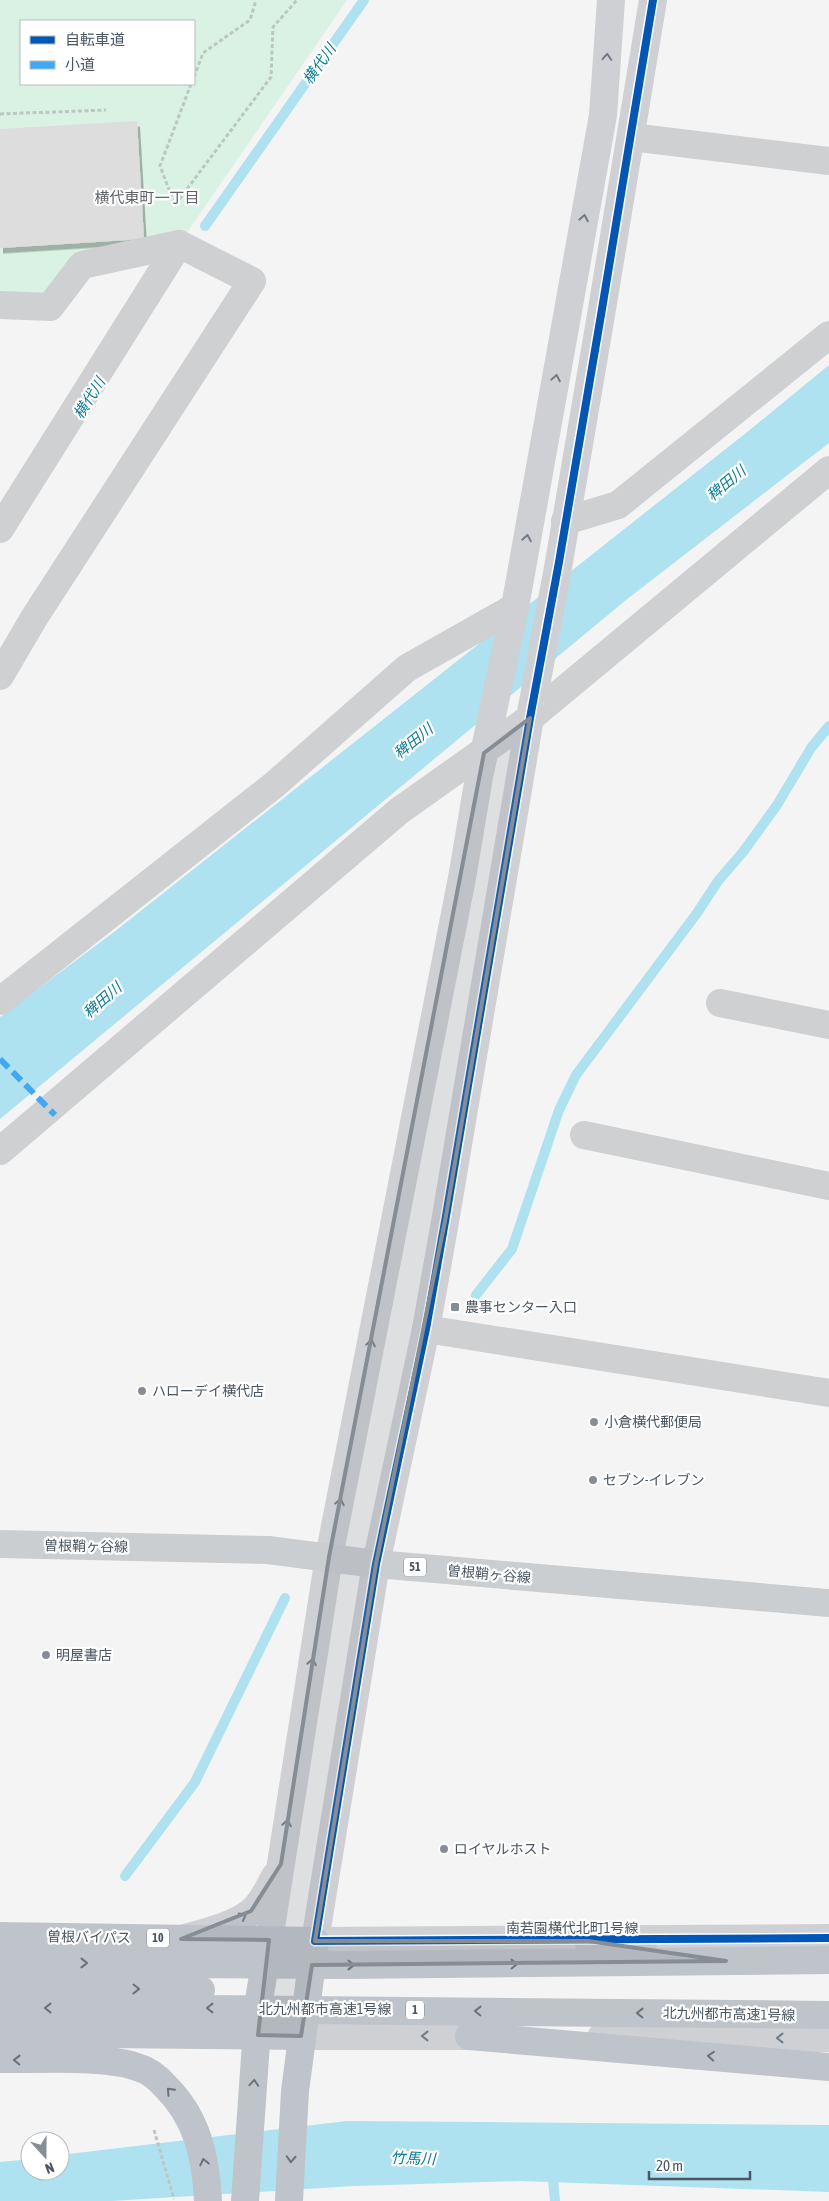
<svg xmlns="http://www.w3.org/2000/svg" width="829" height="2201" font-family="'Asap Condensed','Noto Sans JP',sans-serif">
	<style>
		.green { fill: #d9f2e3; fill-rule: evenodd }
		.water { fill: #aee2f0 }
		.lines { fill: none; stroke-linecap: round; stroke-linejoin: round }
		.stream { stroke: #aee2f0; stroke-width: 10 }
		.building { fill: #ddddde; filter: url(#shadow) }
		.path { stroke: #bcc7c4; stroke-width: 3; stroke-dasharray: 4 2.5; stroke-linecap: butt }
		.street { stroke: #ced0d2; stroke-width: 28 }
		.secondary { stroke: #ced0d4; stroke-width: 28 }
		.primary { stroke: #caced1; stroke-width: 28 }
		.highway { stroke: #bec4c9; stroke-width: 28 }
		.quiet { stroke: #3fa9f5; stroke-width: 6; stroke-dasharray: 12 6; stroke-linecap: butt }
		.cycleway-casing { stroke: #fff; stroke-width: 11 }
		.cycleway { stroke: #0057b8; stroke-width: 8 }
		.oneway { stroke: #727b84 }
		.oneway2 { stroke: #67727b }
		.marked { fill: #868d94; fill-opacity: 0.2; stroke: #868d94; stroke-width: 4; stroke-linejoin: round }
		.poi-dot { fill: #868d94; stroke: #fff; stroke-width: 2 }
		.labels { text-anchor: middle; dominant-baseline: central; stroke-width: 4.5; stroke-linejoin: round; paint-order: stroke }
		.shield { fill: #fff; stroke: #808990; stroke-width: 1 }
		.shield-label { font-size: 12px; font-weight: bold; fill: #4a5661 }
		.poi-label { font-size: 14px; fill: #4a5661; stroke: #fff; text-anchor: start }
		.street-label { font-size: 14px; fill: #4a5661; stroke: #fff }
		.water-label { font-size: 15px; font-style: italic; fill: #0c7c9b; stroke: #fff }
		.neighbourhood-label { font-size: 15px; fill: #5f6368; stroke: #fff }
	</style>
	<defs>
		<filter id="shadow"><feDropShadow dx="3" dy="5.5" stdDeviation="0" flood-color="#0004"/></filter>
	</defs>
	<rect width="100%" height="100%" fill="#f4f4f4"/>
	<path class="green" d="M0,0H347L186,234L50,295H0ZM21,21H194V84H21Z"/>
	<g class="water">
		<polygon points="829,365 829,443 626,600 0,1119 0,1017 114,932 751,429"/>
		<polygon points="347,2121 829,2125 829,2192 521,2181 354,2186 112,2201 0,2201 0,2162 30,2159 30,2171 60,2171 60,2155"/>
	</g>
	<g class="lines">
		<g class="stream">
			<polyline points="205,226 364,0"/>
			<polyline points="476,1295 512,1249 559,1110 576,1075 697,913 718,881 743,852 777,805 811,748 829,726"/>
			<polyline points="125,1876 195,1782 285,1598"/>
			<polyline points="552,2169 555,2201"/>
		</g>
	</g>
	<polygon class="building" points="137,121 144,239 0,248 0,129"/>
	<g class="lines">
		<g class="path">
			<polyline points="194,77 203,53 250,20 256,0"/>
			<polyline points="191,84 160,166 175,205 271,77 273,27 297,0"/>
			<polyline points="0,114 106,110"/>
			<polyline points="154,2130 174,2199"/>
		</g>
		<g class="street">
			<polyline points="631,137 829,161"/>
			<polyline points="0,305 50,307 82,265 179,244"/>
			<polyline points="565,521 618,505 829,335"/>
			<polyline points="0,529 179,244 252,281 34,618 0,676"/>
			<polyline points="0,1001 274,785 407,668 515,607"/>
			<polyline points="720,1003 829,1025"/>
			<polyline points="584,1135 829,1186"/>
			<polyline points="0,1151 399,811 530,718 829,470"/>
			<polyline points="426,1329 829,1393"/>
		</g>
		<g class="secondary">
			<polyline points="653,0 602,309 559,562 530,718 446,1216 426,1329 376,1564 315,1941 829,1938"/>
			<path d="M185,1938C206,1932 233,1926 251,1912C262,1903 269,1888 275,1876"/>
			<polyline points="269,1940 329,1557 462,878 479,777 515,607 603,115 611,0"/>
			<polyline points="301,2036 493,2036"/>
			<polyline points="601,2037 829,2038"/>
		</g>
		<polyline class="primary" points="0,1544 268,1550 376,1564 829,1603"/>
		<g class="highway">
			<polyline points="0,1936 315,1941 295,2091 289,2201"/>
			<polyline points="588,1941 643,1949"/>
			<polyline points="0,1963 344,1965 829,1960"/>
			<polyline points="0,1986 201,1990"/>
			<polyline points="0,2007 829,2015"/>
			<polyline points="0,2033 301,2036"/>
			<polyline points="469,2036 829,2067"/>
			<path d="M0,2059C37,2060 104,2055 137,2067C148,2070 158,2078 165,2086C197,2117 206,2157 208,2201"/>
			<polyline points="245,2201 259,2000 268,1946"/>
		</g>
		<polyline class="quiet" points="0,1059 55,1115"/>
		<defs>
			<polyline id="cycleway" points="653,0 602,309 559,562 530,718 446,1216 426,1329 376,1564 315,1941 829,1938"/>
		</defs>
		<use href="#cycleway" class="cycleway-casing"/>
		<use href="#cycleway" class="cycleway"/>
	</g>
	<defs><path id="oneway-chevron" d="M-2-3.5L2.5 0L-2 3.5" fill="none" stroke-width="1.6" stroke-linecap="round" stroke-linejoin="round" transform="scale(1.25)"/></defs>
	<g class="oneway">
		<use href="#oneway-chevron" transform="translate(607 57) rotate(-86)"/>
		<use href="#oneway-chevron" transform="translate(584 218) rotate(-80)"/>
		<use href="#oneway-chevron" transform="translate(556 378) rotate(-80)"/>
		<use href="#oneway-chevron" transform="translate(527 538) rotate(-80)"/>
		<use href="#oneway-chevron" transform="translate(371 1343) rotate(-79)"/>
		<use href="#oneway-chevron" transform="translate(340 1502) rotate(-79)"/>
		<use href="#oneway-chevron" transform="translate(312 1662) rotate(-81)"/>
		<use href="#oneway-chevron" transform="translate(287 1823) rotate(-81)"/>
		<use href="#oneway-chevron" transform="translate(243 1916) rotate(-29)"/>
		<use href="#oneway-chevron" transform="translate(425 2036) rotate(180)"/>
		<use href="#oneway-chevron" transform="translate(780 2038) rotate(-180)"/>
	</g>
	<g class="oneway2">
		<use href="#oneway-chevron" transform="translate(84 1963)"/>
		<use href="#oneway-chevron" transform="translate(514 1964) rotate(-1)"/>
		<use href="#oneway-chevron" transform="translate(351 1965)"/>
		<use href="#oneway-chevron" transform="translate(136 1989) rotate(1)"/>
		<use href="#oneway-chevron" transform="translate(48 2008) rotate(-180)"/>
		<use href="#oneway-chevron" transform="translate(210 2008) rotate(-180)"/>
		<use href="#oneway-chevron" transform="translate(478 2011) rotate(-179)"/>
		<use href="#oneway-chevron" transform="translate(640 2013) rotate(-179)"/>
		<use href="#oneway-chevron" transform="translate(711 2056) rotate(-175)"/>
		<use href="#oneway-chevron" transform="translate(17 2060) rotate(-179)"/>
		<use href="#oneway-chevron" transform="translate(254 2083) rotate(-86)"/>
		<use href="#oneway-chevron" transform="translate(170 2091) rotate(-133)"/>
		<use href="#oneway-chevron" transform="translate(291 2159) rotate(93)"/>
		<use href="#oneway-chevron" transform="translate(204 2162) rotate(-102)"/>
	</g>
	<path class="marked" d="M530,718L446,1216L376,1564L315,1941H588L726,1961L312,1965L301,2036L258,2035L269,1940L181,1939L251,1911L281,1864L329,1557L484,753Z"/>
	<g class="poi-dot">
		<rect x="450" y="1302" width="10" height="10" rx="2.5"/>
		<circle cx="142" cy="1391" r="5"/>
		<circle cx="594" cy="1422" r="5"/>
		<circle cx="593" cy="1480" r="5"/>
		<circle cx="46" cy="1655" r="5"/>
		<circle cx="444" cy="1849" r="5"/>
	</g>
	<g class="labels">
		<g class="shield">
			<rect x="404" y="1557.5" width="22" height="19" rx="4"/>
			<rect x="147" y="1928.5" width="22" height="19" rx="4"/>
			<rect x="406" y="2000.5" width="18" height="19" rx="4"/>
		</g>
		<g class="shield-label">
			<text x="415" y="1567">51</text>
			<text x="158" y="1938">10</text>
			<text x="415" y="2010">1</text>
		</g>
		<g class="poi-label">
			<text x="465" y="1307">農事センター入口</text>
			<text x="152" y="1391">ハローデイ横代店</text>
			<text x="604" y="1422">小倉横代郵便局</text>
			<text x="603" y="1480">セブン-イレブン</text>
			<text x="56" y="1655">明屋書店</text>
			<text x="454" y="1849">ロイヤルホスト</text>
		</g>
		<g class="street-label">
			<text transform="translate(86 1546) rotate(1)">曽根鞘ヶ谷線</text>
			<text transform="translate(489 1574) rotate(5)">曽根鞘ヶ谷線</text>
			<text x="572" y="1928">南若園横代北町1号線</text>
			<text transform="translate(89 1937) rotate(1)">曽根バイパス</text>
			<text x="325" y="2009">北九州都市高速1号線</text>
			<text transform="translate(729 2014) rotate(1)">北九州都市高速1号線</text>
		</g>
		<g class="water-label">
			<text transform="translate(319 64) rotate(-55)">横代川</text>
			<text transform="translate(89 398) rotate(-58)">横代川</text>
			<text transform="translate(726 483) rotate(-40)">稗田川</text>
			<text transform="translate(413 741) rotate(-39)">稗田川</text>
			<text transform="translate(102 1000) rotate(-41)">稗田川</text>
			<text transform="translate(413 2158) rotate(2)">竹馬川</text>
		</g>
		<g class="neighbourhood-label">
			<text x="147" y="197">横代東町一丁目</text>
		</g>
	</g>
	<rect x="20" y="20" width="175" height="65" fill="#ffffff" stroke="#b7bbc0"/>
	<rect x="30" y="36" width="25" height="8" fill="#0057b8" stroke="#b7bbc0"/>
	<text x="65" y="45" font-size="15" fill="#4a5661">自転車道</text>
	<rect x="30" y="61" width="25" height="8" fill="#3fa9f5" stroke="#b7bbc0"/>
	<text x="65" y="70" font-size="15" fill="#4a5661">小道</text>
	<g transform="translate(45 2156) rotate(159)"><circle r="24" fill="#ffffff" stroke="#b7bbc0"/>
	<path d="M0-4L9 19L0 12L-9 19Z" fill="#868d94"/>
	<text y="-8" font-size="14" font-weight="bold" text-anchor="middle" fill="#4a5661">N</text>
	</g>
	<path d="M649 2171v8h101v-8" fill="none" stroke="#4a5661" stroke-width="2.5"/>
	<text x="656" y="2171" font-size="15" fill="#4a5661" stroke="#ffffff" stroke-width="4" paint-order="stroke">20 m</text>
</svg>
